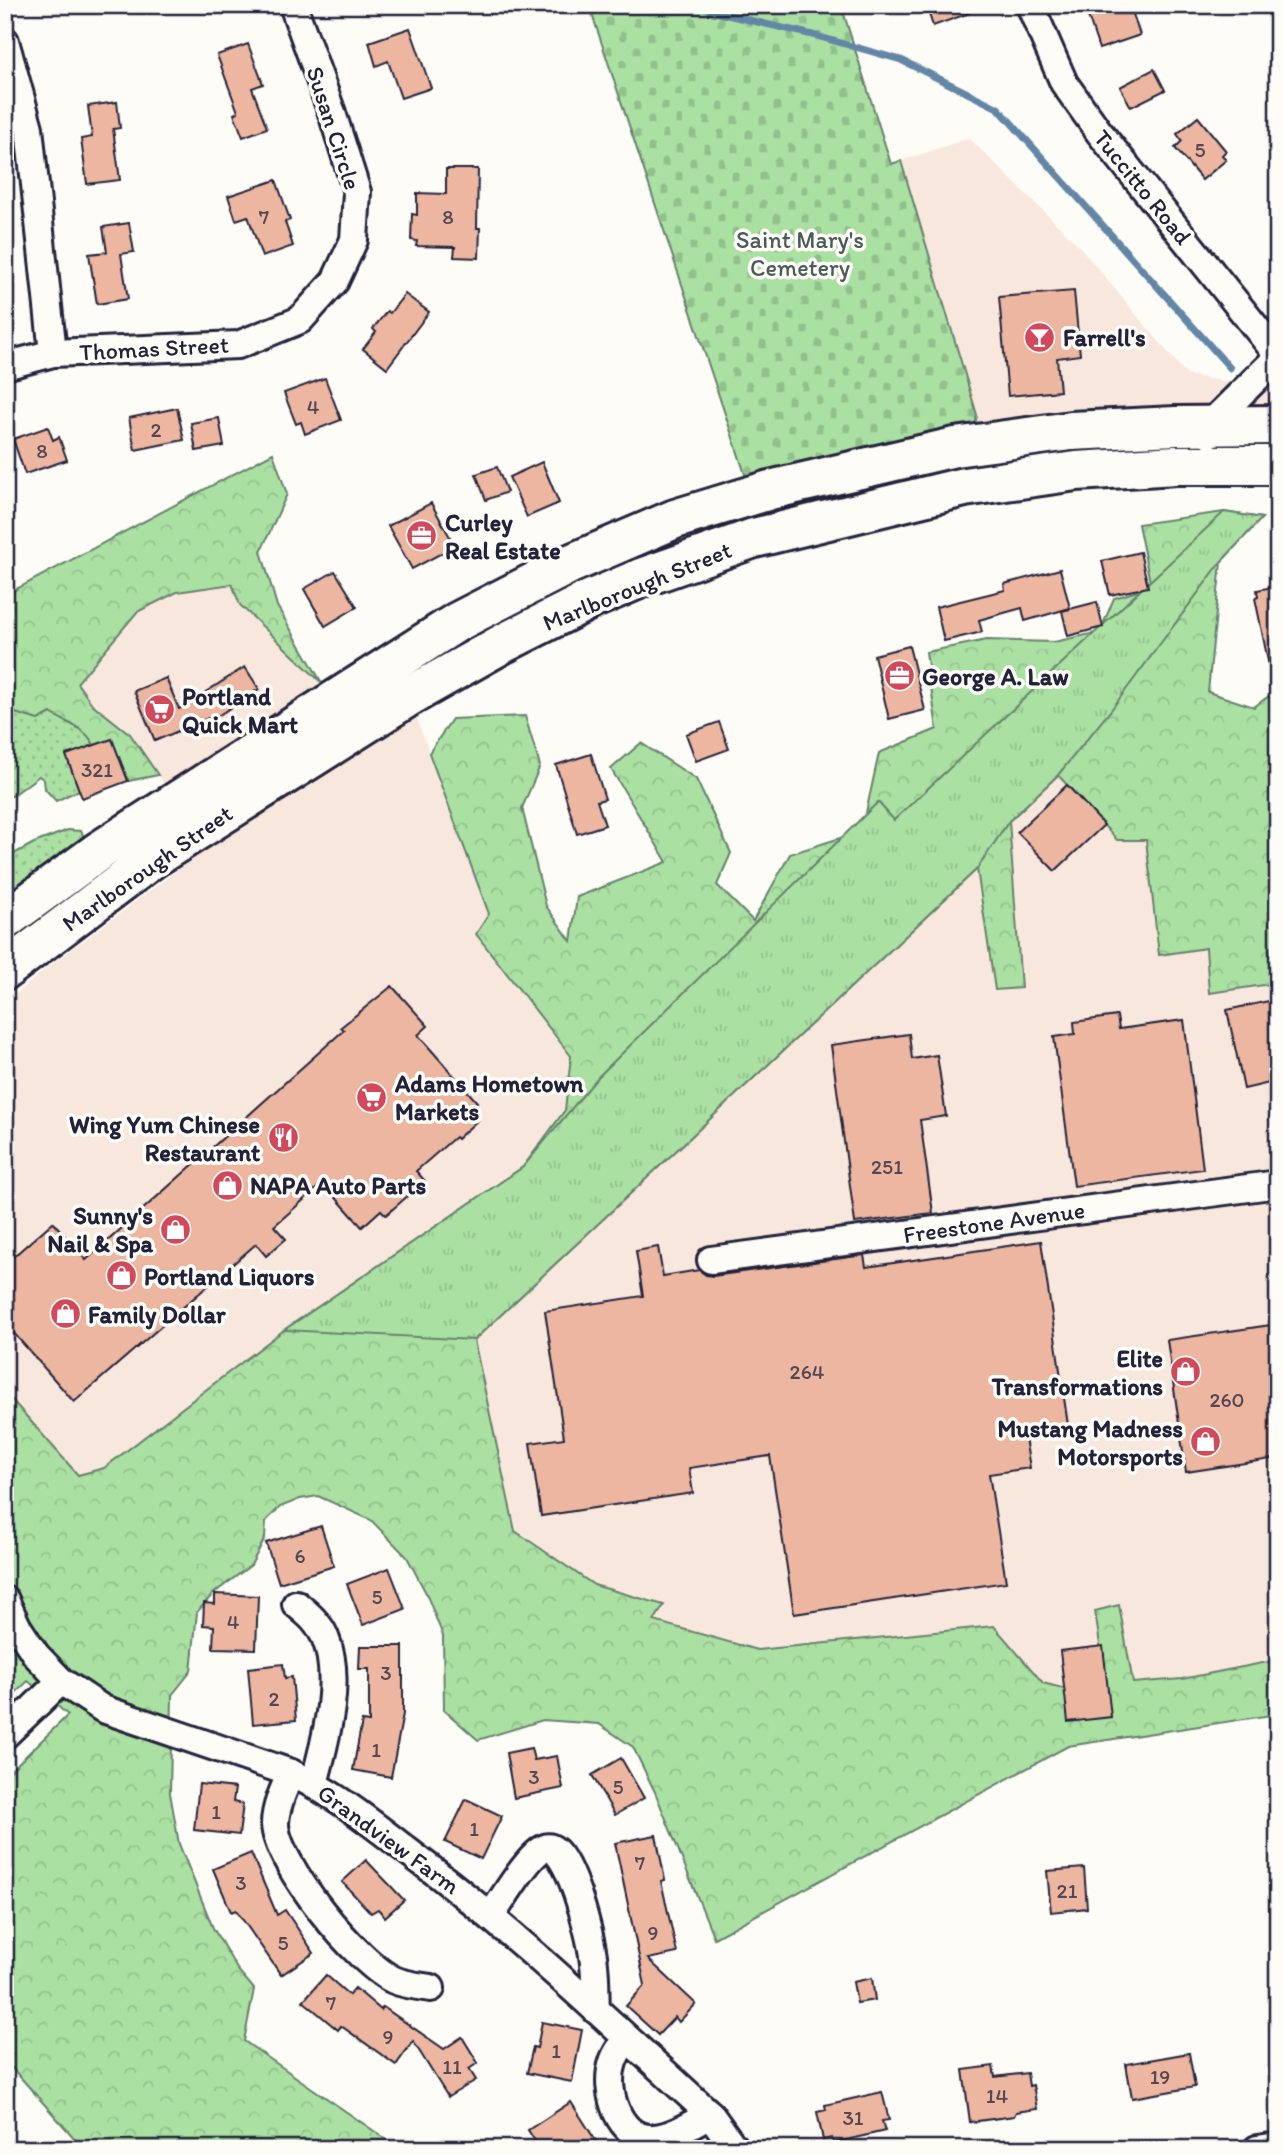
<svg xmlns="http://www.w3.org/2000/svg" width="1283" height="2154" font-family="Itim,sans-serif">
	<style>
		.built { fill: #f8e7dd }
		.grass { fill: url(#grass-dots); stroke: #66816e; stroke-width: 2 }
		.forest { fill: url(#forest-crowns); stroke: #66816e; stroke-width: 2 }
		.cemetery { fill: url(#cemetery-stones); stroke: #66816e; stroke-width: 2 }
		.park { fill: url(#park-tufts); stroke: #66816e; stroke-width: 2 }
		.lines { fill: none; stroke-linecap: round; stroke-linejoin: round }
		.stream { stroke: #6386a6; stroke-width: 7 }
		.building { fill: #ecb6a0; stroke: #22223b; stroke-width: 2 }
		.street-casing { stroke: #22223b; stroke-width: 32 }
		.highway-casing { stroke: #22223b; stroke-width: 44 }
		.street { stroke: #fdfcf7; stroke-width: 26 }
		.highway { stroke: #fdfcf7; stroke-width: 38 }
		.labels { text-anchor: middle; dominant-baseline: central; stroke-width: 7; stroke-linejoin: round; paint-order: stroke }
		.number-label { font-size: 21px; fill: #544754 }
		.street-label { font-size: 24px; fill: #22223b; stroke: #fdfcf7 }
		.park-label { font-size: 24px; fill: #4b5b5a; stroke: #fdfcf7 }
		.poi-label { font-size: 24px; font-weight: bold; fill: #22223b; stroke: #fdfcf7; text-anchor: start }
	</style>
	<defs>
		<pattern id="grass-dots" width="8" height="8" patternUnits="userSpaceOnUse" patternTransform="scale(1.75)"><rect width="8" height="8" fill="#aae0a2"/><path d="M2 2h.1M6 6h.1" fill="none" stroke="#92c08c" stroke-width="1.8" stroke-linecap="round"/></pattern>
		<pattern id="forest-crowns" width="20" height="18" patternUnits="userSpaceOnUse" patternTransform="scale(1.75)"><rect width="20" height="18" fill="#aae0a2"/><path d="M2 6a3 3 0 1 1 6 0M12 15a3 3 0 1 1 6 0" fill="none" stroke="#92c08c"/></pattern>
		<pattern id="cemetery-stones" width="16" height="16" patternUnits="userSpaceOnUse" patternTransform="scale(1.75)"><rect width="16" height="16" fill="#aae0a2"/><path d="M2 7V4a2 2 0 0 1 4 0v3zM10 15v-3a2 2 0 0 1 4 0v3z" fill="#92c08c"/></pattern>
		<pattern id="park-tufts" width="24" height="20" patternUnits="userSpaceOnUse" patternTransform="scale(1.75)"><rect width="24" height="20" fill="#aae0a2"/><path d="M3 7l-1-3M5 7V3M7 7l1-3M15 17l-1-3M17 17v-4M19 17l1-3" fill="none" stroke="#92c08c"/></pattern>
	</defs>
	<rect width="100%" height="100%" fill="#fdfcf7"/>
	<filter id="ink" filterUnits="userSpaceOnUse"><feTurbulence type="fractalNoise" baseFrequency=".0143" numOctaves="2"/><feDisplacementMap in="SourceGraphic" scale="14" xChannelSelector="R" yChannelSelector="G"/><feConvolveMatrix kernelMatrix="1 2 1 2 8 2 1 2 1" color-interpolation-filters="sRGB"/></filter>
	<g filter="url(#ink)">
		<g class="built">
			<polygon points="969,138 1078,245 1187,375 1278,391 1278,410 974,431 977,415 901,161"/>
			<polygon points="232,584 240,605 322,683 164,784 130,734 92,704 77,683 137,612 177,592"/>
			<polygon points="415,714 489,914 477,934 571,1056 565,1110 523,1167 284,1330 104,1468 78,1475 5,1392 5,1003 53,963 191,860"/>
			<polygon points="1058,775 1117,840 1146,840 1159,954 1206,948 1209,993 1278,983 1278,1660 1182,1679 1133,1683 1119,1606 1109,1701 1043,1683 994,1626 757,1650 653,1621 663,1605 594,1585 515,1531 474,1340 977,869 995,990 1021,988 1009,821"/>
		</g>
		<g class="grass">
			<path d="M16,713L38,720L51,713C68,724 85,727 94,745L68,755L67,757L79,790L56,801L45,789L44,780L39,776L12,796L5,797V719Z"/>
			<polygon points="68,830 81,831 85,839 5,900 5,840 14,854 34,843"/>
		</g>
		<g class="forest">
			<path d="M273,453L287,494L261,551L277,606L322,683L240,605L232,584L177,592L137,612L77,683L92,704L130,734L158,775L128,781L112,739L94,745C85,727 68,724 51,713L38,720L16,713L5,719V595Z"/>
			<polygon points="1224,512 1262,518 1221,562 1208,692 1254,707 1278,689 1278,983 1209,993 1206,948 1159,955 1146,840 1117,840 1058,775 1009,821 1021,988 995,990 977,869 474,1340 515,1531 594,1585 664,1605 654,1621 757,1650 994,1626 1043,1683 1108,1700 1095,1611 1119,1605 1133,1683 1182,1679 1278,1660 1278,1714 1068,1746 714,1938 655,1792 633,1747 599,1724 543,1720 478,1740 444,1710 443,1636 426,1593 407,1557 371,1520 318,1496 300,1499 280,1507 266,1521 265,1538 251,1565 213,1594 197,1612 191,1671 172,1695 170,1793 179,1844 213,1928 237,1969 254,1989 244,2041 400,2149 84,2149 5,2060 5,1776 68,1715 28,1681 5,1703 5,1392 78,1475 104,1468 284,1330 523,1167 565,1110 571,1056 476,934 489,914 429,753 452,719 525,716 540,766 522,808 546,906 571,941 577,897 667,862 611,769 641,743 696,779 731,853 717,885 753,921 790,854 862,831 879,753 937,729 926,652 987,640 1054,642 1100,632 1114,598 1151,587 1138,524"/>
		</g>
		<polygon class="cemetery" points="589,5 841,5 891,164 901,161 977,415 974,431 747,480"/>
		<polygon class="park" points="1224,512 1262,518 1221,562 1111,710 1058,775 1009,821 977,869 474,1340 284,1330 523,1167 598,1077 878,802 894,820"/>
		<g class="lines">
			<g class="stream">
				<polyline points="681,5 684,6"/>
				<polyline points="710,11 813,35 901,60 998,108 1230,368"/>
			</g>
		</g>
		<g class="building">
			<polygon points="926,5 983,5 984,8 933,26"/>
			<polygon points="1100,5 1130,5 1140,35 1099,49 1086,10"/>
			<polygon points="410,28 431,88 401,98 388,61 376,66 369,42"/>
			<polygon points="248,44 263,84 252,88 267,128 243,137 234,114 238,112 217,55"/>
			<polygon points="1154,69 1165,90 1131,107 1120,87"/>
			<polygon points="117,102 120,128 113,129 120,180 87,184 81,139 92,137 88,106"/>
			<polygon points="1198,117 1226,151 1222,155 1226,160 1202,180 1175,148 1182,141 1177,134"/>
			<polygon points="446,169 478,169 477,228 480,228 479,258 454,257 455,247 416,246 417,241 411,240 412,214 417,215 417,193 446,194"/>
			<polygon points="276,180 290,220 285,222 293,246 262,257 248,216 236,220 228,196"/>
			<polygon points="129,223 134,252 121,254 128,299 97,304 89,254 107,252 103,227"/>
			<polygon points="1074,291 1080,355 1057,358 1060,391 1008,396 999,297"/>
			<polygon points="405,294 429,312 387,368 363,349 376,332 373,329 387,311 390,313"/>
			<polygon points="325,378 341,420 305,434 301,422 296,424 284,393"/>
			<polygon points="177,408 184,440 135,450 129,418"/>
			<polygon points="219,418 224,446 196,451 191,423"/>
			<polygon points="48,427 53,440 59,437 67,460 25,474 13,439"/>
			<polygon points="542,462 559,503 527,517 509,477"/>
			<polygon points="497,467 507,492 486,500 476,474"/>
			<polygon points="431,503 455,546 412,569 388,526"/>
			<polygon points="1140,552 1148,587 1110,595 1102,561"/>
			<polygon points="1060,569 1070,608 1025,621 1022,608 979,620 982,632 944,641 936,607 1005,590 1004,584"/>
			<polygon points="335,571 357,607 325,626 304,589"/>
			<polygon points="1278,586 1278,666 1269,666 1255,598 1258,597 1257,590"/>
			<polygon points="1097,602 1103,627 1068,636 1062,611"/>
			<polygon points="909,646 925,710 889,719 874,655"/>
			<polygon points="245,667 259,689 213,719 211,717 155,741 134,691 166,678 179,709"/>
			<polygon points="719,722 729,749 696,761 686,734"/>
			<polygon points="112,739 128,781 82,798 66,755"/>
			<polygon points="591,754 605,799 597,801 605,825 577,834 556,765"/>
			<polygon points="1067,785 1104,825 1055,871 1017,832"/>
			<polygon points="392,986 428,1026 418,1035 477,1102 469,1110 478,1120 457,1139 455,1137 416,1171 425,1181 386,1215 381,1210 362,1227 323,1183 274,1226 286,1239 266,1256 256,1244 74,1402 5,1323 5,1264 53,1222 86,1260 344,1030 341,1027"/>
			<polygon points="1278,999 1278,1081 1244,1089 1227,1010"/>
			<polygon points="1117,1016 1119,1029 1184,1020 1203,1169 1074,1186 1054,1037 1075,1034 1074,1022"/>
			<polygon points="909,1034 912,1059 937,1055 946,1116 920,1120 933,1213 855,1223 831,1045"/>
			<polygon points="1041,1241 1069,1432 1025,1438 1030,1468 989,1474 1006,1582 794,1614 770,1456 689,1468 693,1493 541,1516 530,1443 564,1438 545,1311 643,1296 636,1251 658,1247 663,1276 699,1270 706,1275 713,1276 864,1255 866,1267"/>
			<polygon points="1278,1324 1278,1458 1186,1472 1167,1340"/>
			<polygon points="321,1526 334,1566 279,1583 266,1543"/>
			<polygon points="389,1568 405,1609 363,1625 347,1584"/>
			<polygon points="215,1594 258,1596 256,1649 213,1648 214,1626 203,1625 204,1603 215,1604"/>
			<polygon points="360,1646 403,1646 403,1714 391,1777 353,1770 362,1721 369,1722 369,1669 359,1669"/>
			<polygon points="1103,1646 1111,1717 1068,1722 1060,1651"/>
			<polygon points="283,1664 285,1678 292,1677 296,1720 253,1724 248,1668"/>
			<polygon points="531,1748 534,1760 557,1756 563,1788 514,1798 506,1753"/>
			<polygon points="621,1758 644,1798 615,1815 592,1775"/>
			<polygon points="199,1784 235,1788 233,1802 243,1804 239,1835 194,1830"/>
			<polygon points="466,1799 502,1816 481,1859 445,1842"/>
			<polygon points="656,1835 665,1880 661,1881 677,1953 648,1959 696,2004 679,2022 675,2017 658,2035 626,2006 645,1985 615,1843"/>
			<polygon points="251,1853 277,1915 285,1910 314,1953 281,1975 236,1910 231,1912 213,1869"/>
			<polygon points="366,1860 404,1900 385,1917 378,1909 371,1913 342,1882"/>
			<polygon points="1084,1868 1087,1908 1051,1912 1047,1871"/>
			<polygon points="326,1975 349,1995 355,1988 381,2010 383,2007 444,2049 462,2037 478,2063 469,2069 476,2080 448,2097 413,2041 396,2065 341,2026 338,2030 303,2001"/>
			<polygon points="872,1978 875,2000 857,2003 853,1982"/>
			<polygon points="542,2022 582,2030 572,2082 527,2073 533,2047 537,2048"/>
			<polygon points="1189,2053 1195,2087 1132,2098 1126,2064"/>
			<polygon points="993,2066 995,2077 1027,2073 1029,2086 1033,2085 1037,2109 1016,2112 1014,2116 970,2122 963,2070"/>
			<polygon points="882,2092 889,2120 882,2121 885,2131 833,2143 832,2138 823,2140 817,2112 826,2110 825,2105"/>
			<polygon points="571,2102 601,2149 540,2149 528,2130"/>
		</g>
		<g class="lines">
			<defs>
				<g id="street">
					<polyline points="1030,5 1064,83 1099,132 1278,355"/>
					<polyline points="5,41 29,128 53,353"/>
					<polyline points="5,366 53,353 238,345 300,320 335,281 354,240 357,192 332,113 293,5"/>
					<polyline points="1209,434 1208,426 1278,357"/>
					<polyline points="711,1260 1278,1184"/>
					<path d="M5,1600L17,1626L36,1655L61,1681L103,1709L291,1773C336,1794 375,1826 414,1856C519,1935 613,2026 710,2114L735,2149"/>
					<path d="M296,1604C308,1614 319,1623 325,1637C343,1680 325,1741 314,1784"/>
					<polyline points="5,1735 61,1681"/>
					<path d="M291,1773C284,1788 275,1808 275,1824C276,1864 358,1964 394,1980C405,1985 419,1986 431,1988"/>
					<path d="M492,1915C501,1901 530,1853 545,1848C568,1840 591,1939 593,1956C596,1973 595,1992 596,2010"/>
					<path d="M626,2038C622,2046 615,2054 613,2062C603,2090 619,2141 654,2138C674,2136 693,2123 710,2114"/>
					<polyline points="1257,2149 1278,2146"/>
				</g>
				<g id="highway">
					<polyline points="5,920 99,851 457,622 570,564 675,519 770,490 955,447 1071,431 1176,426 1278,425"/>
					<polyline points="5,970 152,859 410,696 502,644 587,601 641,578 754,538 964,487 1076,471 1176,465 1278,465"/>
				</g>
			</defs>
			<use href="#street" class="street-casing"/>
			<use href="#highway" class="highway-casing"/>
			<use href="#street" class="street"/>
			<use href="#highway" class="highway"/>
		</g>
	</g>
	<defs>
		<symbol id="bar-disc" viewBox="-11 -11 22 22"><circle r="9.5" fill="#d1495b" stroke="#fdfcf7"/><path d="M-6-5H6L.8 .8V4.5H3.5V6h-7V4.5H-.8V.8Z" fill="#fff"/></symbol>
		<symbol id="office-disc" viewBox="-11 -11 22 22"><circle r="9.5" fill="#d1495b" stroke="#fdfcf7"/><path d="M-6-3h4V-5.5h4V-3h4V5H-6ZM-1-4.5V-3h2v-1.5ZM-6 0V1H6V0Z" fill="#fff"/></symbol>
		<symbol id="supermarket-disc" viewBox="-11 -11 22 22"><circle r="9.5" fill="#d1495b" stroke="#fdfcf7"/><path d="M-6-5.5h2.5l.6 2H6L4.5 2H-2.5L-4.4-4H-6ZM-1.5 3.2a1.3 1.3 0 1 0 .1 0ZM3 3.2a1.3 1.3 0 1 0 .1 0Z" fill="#fff"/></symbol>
		<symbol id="restaurant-disc" viewBox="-11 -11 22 22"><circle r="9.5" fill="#d1495b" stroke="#fdfcf7"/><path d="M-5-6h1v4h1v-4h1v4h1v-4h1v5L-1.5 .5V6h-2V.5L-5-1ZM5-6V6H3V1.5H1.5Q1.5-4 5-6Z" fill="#fff"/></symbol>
		<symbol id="shop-disc" viewBox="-11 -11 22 22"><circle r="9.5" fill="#d1495b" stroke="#fdfcf7"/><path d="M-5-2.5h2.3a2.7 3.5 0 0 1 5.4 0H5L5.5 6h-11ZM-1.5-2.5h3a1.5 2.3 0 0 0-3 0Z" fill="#fff"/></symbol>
	</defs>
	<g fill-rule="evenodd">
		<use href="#bar-disc" x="1022" y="320" width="35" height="35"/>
		<use href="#office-disc" x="404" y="518" width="35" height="35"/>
		<use href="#office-disc" x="882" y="658" width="35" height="35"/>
		<use href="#supermarket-disc" x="142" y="692" width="35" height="35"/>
		<use href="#supermarket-disc" x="354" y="1080" width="35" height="35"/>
		<use href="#restaurant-disc" x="266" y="1120" width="35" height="35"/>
		<use href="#shop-disc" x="210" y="1168" width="35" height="35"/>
		<use href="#shop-disc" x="158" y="1212" width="35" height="35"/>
		<use href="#shop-disc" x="104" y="1258" width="35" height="35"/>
		<use href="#shop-disc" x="48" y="1296" width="35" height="35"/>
		<use href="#shop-disc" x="1168" y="1354" width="35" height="35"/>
		<use href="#shop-disc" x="1188" y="1424" width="35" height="35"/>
	</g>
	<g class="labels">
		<g class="number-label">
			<text x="1200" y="149">5</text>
			<text x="264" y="216">7</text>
			<text x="448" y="216">8</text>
			<text x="313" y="406">4</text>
			<text x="156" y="429">2</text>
			<text x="42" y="450">8</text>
			<text x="97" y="769">321</text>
			<text x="887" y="1166">251</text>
			<text x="807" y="1371">264</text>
			<text x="1227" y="1399">260</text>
			<text x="300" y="1555">6</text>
			<text x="377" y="1596">5</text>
			<text x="233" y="1621">4</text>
			<text x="386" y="1672">3</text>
			<text x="274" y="1698">2</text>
			<text x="376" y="1749">1</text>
			<text x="534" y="1776">3</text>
			<text x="618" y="1786">5</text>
			<text x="216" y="1811">1</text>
			<text x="474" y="1828">1</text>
			<text x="640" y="1862">7</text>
			<text x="241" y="1882">3</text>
			<text x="1067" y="1890">21</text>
			<text x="653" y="1932">9</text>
			<text x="283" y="1942">5</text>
			<text x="331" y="2002">7</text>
			<text x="388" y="2036">9</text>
			<text x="556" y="2050">1</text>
			<text x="452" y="2066">11</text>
			<text x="1160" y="2076">19</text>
			<text x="997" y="2095">14</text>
			<text x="853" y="2117">31</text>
		</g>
		<g class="street-label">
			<text transform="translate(334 128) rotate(72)">Susan Circle</text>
			<text transform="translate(1143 187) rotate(51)">Tuccitto Road</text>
			<text transform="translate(154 348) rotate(-3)">Thomas Street</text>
			<text transform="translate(637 586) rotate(-22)">Marlborough Street</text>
			<text transform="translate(147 868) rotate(-35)">Marlborough Street</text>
			<text transform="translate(994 1222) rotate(-8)">Freestone Avenue</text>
			<text transform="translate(389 1839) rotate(36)">Grandview Farm</text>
		</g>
		<g class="park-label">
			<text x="800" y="239">Saint Mary's<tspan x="800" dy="28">Cemetery</tspan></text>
		</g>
		<g class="poi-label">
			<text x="1063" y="337">Farrell's</text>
			<text x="445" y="522">Curley<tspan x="445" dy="28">Real Estate</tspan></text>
			<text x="922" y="676">George A. Law</text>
			<text x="182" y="696">Portland<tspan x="182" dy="28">Quick Mart</tspan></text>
			<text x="395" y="1083">Adams Hometown<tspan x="395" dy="28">Markets</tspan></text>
			<text x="260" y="1124" text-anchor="end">Wing Yum Chinese<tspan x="260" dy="28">Restaurant</tspan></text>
			<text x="250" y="1185">NAPA Auto Parts</text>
			<text x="153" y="1215" text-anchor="end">Sunny's<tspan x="153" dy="28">Nail &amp; Spa</tspan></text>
			<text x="144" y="1276">Portland Liquors</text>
			<text x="88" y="1314">Family Dollar</text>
			<text x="1163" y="1358" text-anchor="end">Elite<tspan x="1163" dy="28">Transformations</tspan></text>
			<text x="1183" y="1428" text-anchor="end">Mustang Madness<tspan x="1183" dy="28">Motorsports</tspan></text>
		</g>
	</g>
	<rect width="1283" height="2154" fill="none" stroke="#fdfcf7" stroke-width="28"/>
	<rect x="14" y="14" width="1255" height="2126" fill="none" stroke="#22223b" stroke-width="2.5" filter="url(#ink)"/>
</svg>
